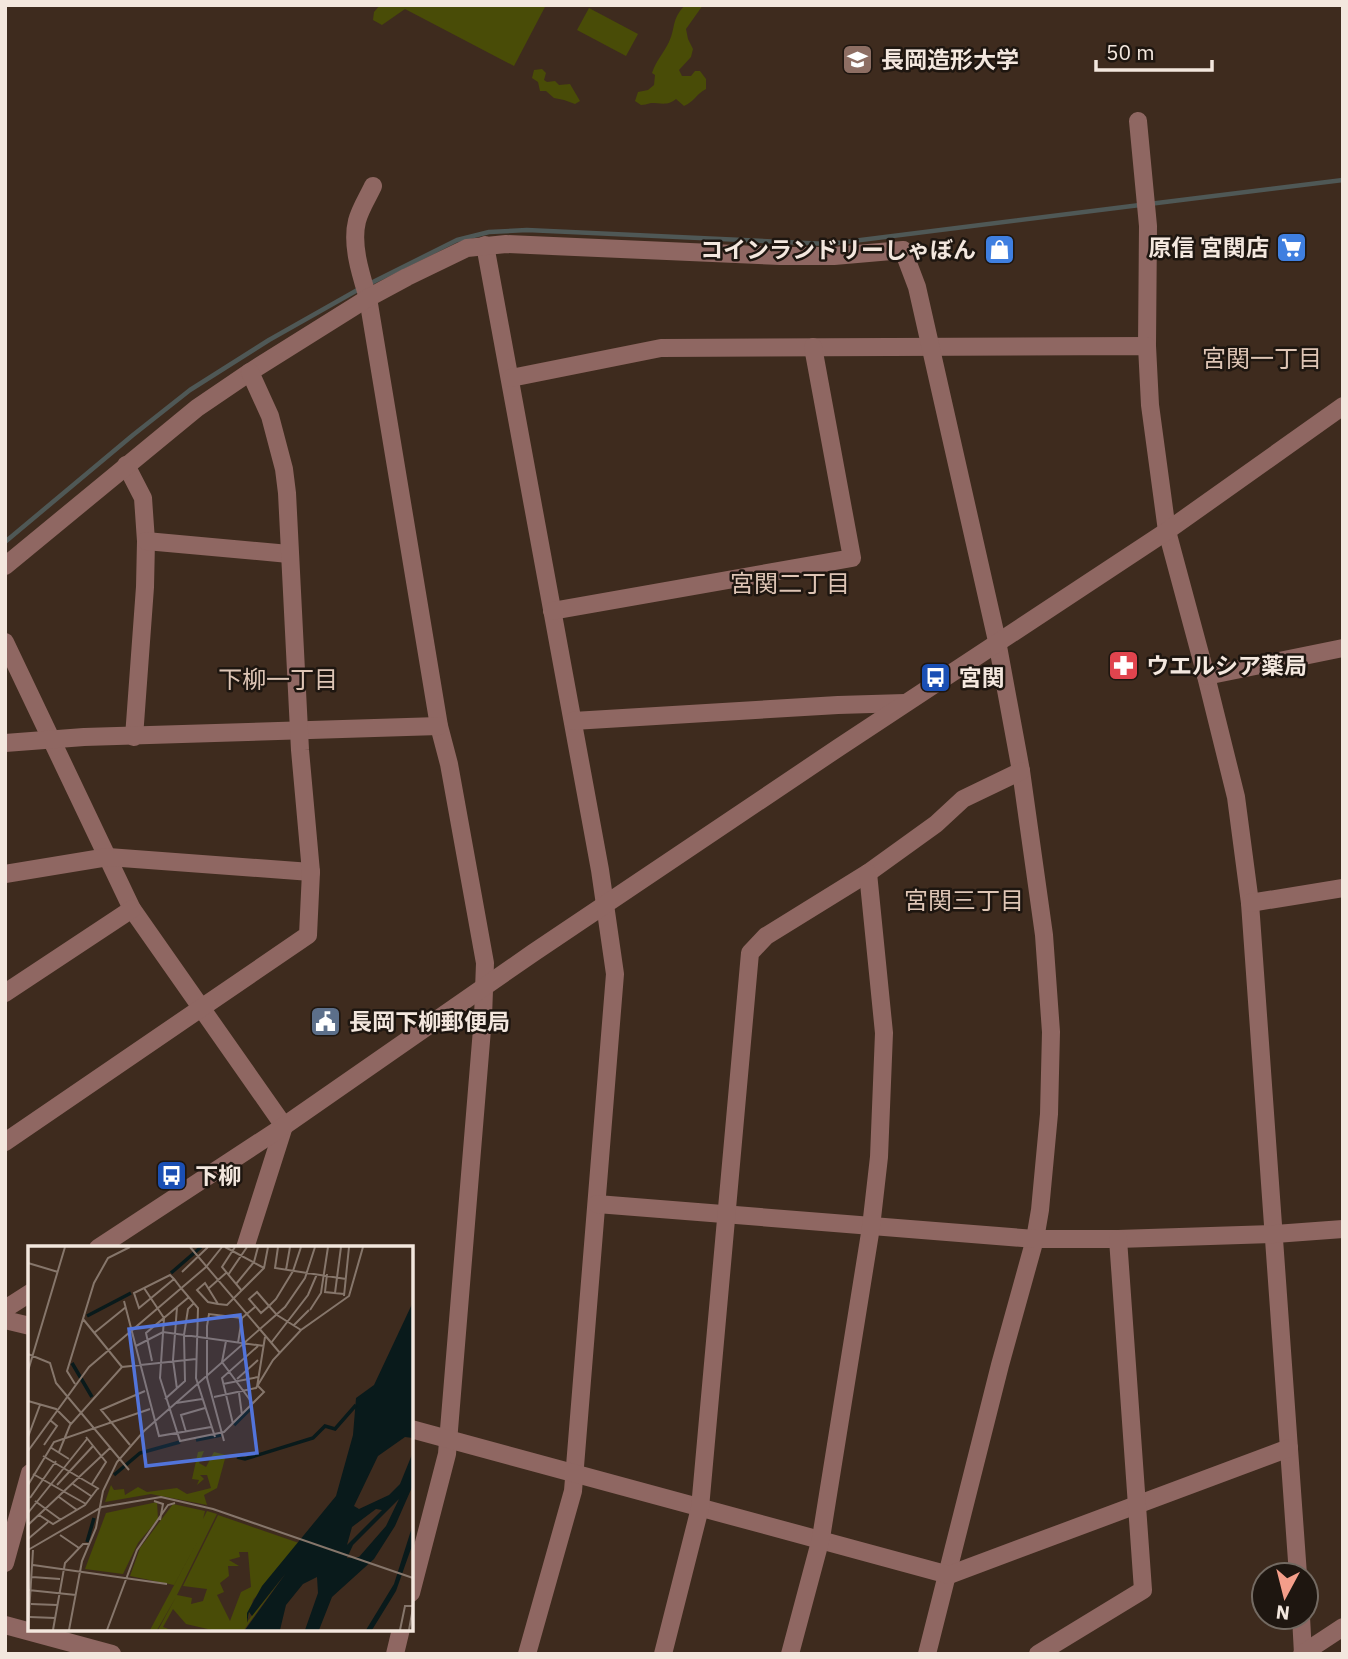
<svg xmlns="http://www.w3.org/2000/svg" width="1348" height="1659" font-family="'IBM Plex Sans','Noto Sans JP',sans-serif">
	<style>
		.green { fill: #494c07 }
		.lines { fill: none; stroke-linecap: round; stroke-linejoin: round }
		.stream { stroke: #4f5856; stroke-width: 4.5 }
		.minor { stroke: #8f6762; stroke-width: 18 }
		.labels { text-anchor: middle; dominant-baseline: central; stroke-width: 5; stroke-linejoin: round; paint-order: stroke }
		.poi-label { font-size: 23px; font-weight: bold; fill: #f3e7de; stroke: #1e1610; text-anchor: start }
		.neighbourhood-label { font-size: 24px; fill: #dec5b5; stroke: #1e1610 }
		.inset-river { fill: none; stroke: #091a1b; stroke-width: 3.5 }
		.inset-road { fill: none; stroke: #86766b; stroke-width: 2 }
		.view { fill: #5274da; fill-opacity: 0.15; stroke: #5274da; stroke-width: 3.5 }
		.inset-edge { fill: none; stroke: #f3e7de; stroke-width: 3.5 }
	</style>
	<rect width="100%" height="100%" fill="#3e2b1e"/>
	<g class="green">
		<polygon points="380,5 546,5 514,66 405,9 382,25 373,20 374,12"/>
		<path d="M685,5H703L686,29L688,39L693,49L691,57L679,70L682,76H691L695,71H700L706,79V89C696,94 694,102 684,106L676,99C668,106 661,103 651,103C647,104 644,105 641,105L635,101L638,92L648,90L654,85L655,75L652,73C656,61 663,54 669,42C676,27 671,20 685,5Z"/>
		<polygon points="589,8 638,34 626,56 577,30"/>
		<polygon points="542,69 546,73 544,80 547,82 555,81 559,85 570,84 580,101 575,104 564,100 554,98 546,91 540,91 538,82 532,78 534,70"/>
	</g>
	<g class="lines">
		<g class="stream">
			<polyline points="1149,204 1343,180"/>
			<polyline points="369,284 457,240 489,232 527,230 829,244 1140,205"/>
			<polyline points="5,542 133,435 190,390 269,340 361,288"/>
		</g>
		<g class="minor">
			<polyline points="1138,121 1148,226 1147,346"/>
			<path d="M373,186C368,197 360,209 357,221C351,245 361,275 368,298L439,726L449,764L485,963L483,1017L447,1454L411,1593"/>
			<polyline points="485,245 600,870 615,974 573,1491 527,1654"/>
			<polyline points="511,378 661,348 1147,346 1150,405 1167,531 1206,676 1236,797 1250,903 1298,1575"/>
			<polyline points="126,465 143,498 146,541 145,587 134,737"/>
			<polyline points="146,541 289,554"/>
			<polyline points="5,566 197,408 250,372 368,298 407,277 467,248 506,244 780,256 834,256 903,250 917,287 997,641 1021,771 1044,935 1051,1032 1049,1114 1040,1210 1035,1239 1000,1365 927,1654"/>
			<polyline points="552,611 852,558 813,347"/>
			<polyline points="5,642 132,909 284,1126 245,1248"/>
			<polyline points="1206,676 1343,648"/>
			<polyline points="573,721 838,705 905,703"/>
			<polyline points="5,743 84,737 439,726"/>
			<polyline points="5,874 108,857 311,872"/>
			<polyline points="1250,903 1343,888"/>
			<polyline points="5,993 132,909"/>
			<polyline points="5,1142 308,935 311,872 300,750 287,493 284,469 270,416 250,372"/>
			<polyline points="597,1204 1035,1239 1118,1239 1275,1234 1343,1229"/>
			<polyline points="98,1248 284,1126 533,953 838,748 1167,531 1343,406"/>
			<polyline points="5,1309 30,1293"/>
			<polyline points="5,1320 30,1326"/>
			<polyline points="411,1429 949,1575 1289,1448"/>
			<polyline points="5,1563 30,1473"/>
			<polyline points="1301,1617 1303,1654"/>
			<polyline points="5,1625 112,1654"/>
			<polyline points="395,1654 401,1629"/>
			<polyline points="663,1654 700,1508 750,953 766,936 868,873 936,824 963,799 1021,771"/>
			<polyline points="790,1654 821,1538 871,1227 879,1157 884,1033 868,873"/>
			<polyline points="1038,1654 1143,1590 1118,1239"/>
			<polyline points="1302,1654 1343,1627"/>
		</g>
	</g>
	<defs>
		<symbol id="university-square" viewBox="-11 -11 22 22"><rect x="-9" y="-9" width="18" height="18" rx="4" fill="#8d6e63" stroke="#1e1610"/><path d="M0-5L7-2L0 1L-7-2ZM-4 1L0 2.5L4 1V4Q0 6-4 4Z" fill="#fff"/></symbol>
		<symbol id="supermarket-square" viewBox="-11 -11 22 22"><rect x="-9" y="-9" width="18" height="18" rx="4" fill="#3f7fe0" stroke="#1e1610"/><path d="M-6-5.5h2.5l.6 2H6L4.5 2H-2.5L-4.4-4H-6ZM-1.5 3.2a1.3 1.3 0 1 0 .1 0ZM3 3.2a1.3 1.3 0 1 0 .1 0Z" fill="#fff"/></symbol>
		<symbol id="shop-square" viewBox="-11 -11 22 22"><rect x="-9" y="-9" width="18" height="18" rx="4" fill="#3f7fe0" stroke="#1e1610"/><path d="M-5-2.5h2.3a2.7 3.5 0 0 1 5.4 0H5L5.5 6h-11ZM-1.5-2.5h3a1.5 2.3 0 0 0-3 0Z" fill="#fff"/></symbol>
		<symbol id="pharmacy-square" viewBox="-11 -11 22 22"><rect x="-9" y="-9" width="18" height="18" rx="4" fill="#e0444e" stroke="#1e1610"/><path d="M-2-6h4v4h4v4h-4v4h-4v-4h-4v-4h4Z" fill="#fff"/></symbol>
		<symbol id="bus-square" viewBox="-11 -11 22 22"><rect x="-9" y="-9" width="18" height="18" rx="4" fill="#1a4fb4" stroke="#1e1610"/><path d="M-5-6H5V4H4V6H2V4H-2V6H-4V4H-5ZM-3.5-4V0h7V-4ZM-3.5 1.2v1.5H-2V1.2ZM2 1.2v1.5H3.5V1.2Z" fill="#fff"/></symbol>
		<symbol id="civic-square" viewBox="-11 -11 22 22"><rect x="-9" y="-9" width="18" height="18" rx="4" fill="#5c6f8a" stroke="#1e1610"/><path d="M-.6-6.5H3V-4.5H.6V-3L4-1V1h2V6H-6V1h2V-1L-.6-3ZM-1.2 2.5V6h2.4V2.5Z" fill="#fff"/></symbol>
	</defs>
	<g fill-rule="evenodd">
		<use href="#university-square" x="840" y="42" width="35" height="35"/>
		<use href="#supermarket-square" x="1274" y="230" width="35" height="35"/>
		<use href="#shop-square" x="982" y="232" width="35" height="35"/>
		<use href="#pharmacy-square" x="1106" y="648" width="35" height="35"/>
		<use href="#bus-square" x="918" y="660" width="35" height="35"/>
		<use href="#civic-square" x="308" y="1004" width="35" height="35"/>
		<use href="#bus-square" x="154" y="1158" width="35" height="35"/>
	</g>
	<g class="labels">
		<g class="poi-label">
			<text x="881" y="59">長岡造形大学</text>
			<text x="1269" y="247" text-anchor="end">原信 宮関店</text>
			<text x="976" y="249" text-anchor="end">コインランドリーしゃぼん</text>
			<text x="1146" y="665">ウエルシア薬局</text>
			<text x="959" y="677">宮関</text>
			<text x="349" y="1021">長岡下柳郵便局</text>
			<text x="195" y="1175">下柳</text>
		</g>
		<g class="neighbourhood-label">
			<text x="1262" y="358">宮関一丁目</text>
			<text x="790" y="583">宮関二丁目</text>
			<text x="278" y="679">下柳一丁目</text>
			<text x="964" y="900">宮関三丁目</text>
		</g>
	</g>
	<g transform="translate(28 1246)">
		<rect width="385" height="385" fill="#3e2b1e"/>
		<path d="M176,205L171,217L178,221L186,206L198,209L189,242L176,249L179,259L123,248L77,256L83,239L86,244L96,243L97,249L110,241L119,246L149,242L159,248L183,242L179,229H172L176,233L169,239L171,234L164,233L170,206ZM129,256L130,273L110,297L95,328L57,323L78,267ZM145,258L177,265L175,273L179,265L189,268L149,349L164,352L163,358L175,355L179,343L155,340L152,346L190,269L271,297L225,354L219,376L258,326L216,384H184L158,378L145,363L135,381L143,384H130L148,351L129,384H122L174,287L146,339L102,330L112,302ZM211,306H220L223,341L213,346L202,375L189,349L196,346L192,337L201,330L200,320H211L201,314L212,311Z" fill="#494c07" fill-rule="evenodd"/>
		<path d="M385,56V192L377,191L350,210L326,260L331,263L361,249L372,238L385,206V239L367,280L346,313L304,351L291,384H277L290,347L289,331L275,338L258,359L252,384H217L258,327L224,370L221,366L219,377V367L234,340L308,250L325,189L328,152L346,139ZM371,253L358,280L331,311L319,312L325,299ZM348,263L354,264L319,299L324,281ZM385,278V297L368,345L344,384H338L366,338Z" fill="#091a1b" fill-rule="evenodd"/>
		<path class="inset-river" d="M143,27L173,1M59,70L103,47M44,117L64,151M206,179L224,161M168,194L193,189M209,211L217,213L285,192L297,180L307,183L328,159M86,229L112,207L152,196M59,296L66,272"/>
		<path class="inset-road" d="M162,1L252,107M197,1L236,22M207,1L194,21L214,45M250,1L247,22L318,33M273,1L265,25L248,53L241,60L233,67L221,53L229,46L241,60L249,69L273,84M0,17L30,26M258,24L262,1M154,26L180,1M299,28L297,46L316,48M200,29L219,1M146,33L111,62L106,47L142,29L146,33L153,42L170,62L168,132L187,191M208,38L226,16L230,1M116,42L136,72L132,132L152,195L196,186L236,146L230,140M181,42L198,27M307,47L313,1M316,50L321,1M96,55L131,190L183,181M190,58L177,37L169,44L180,56L190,58L199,59L236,22L240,1M282,64L293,47L300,1M55,73L94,121M266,79L281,64M66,87L98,61M198,95L194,116L225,158M210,97L214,72L227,61M243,97L280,49L289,28M108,100L135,86L236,100M0,108L22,117L28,137L101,224M124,115L118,87L161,51M0,125L37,1M209,133L230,114M47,138L39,125L66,37L80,12L102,1M195,138L230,131M229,141L237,91M149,143L145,114L149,61M211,147L214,169M186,151L228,142L245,114L273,84L321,50L335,1M137,153L157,135L156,89L160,63L166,57M0,155L28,163L43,178M148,157L174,153M205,178L194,132L230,100M158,186L153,169L177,162M0,191L12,159M58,191L78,216L64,238M196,195L179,132V80L181,68L214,72M16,199L29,180L22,174M102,199L73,164L117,145M22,201L41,213M0,205L61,121L178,21L194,1M31,206L42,179L94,121L168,113M15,210L71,243M5,228L58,258M45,238L63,250M0,239L26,196L122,163M29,239L65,200M31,251L49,264M2,252L28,215M7,255L33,274M126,255L135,258L132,274M0,267L59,193M11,269L25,278L57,259L70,242M0,279L82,202M32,289L51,302M0,293L20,276M0,304L74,261L133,251L185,263L385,332M5,319L139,338M4,331L32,333M0,344L48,349M3,358L29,359M2,371L27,372M0,384L5,304M25,384L37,317L55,298H61M41,384L54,315L68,282L75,245L89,216L116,185L257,61L277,32L287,1M79,384L109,304L140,259L147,257M372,384L377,360H385M381,384L385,362"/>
		<path class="view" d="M212,69L229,207L118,220L101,83Z"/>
		<rect width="385" height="385" class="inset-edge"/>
	</g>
	<rect width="1348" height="1659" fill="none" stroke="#f3e7de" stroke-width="14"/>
	<g transform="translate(1285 1596) rotate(187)"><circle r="33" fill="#1e1610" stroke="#736a62" stroke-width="2"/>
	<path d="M0-5L12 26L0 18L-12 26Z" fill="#f49e8a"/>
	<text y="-10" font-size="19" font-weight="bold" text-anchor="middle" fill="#f3e7de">N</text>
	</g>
	<path d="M1096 60v10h116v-10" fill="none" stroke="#f3e7de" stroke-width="3.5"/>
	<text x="1106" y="60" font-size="21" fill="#f3e7de" stroke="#1e1610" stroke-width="5" paint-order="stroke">50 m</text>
</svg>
